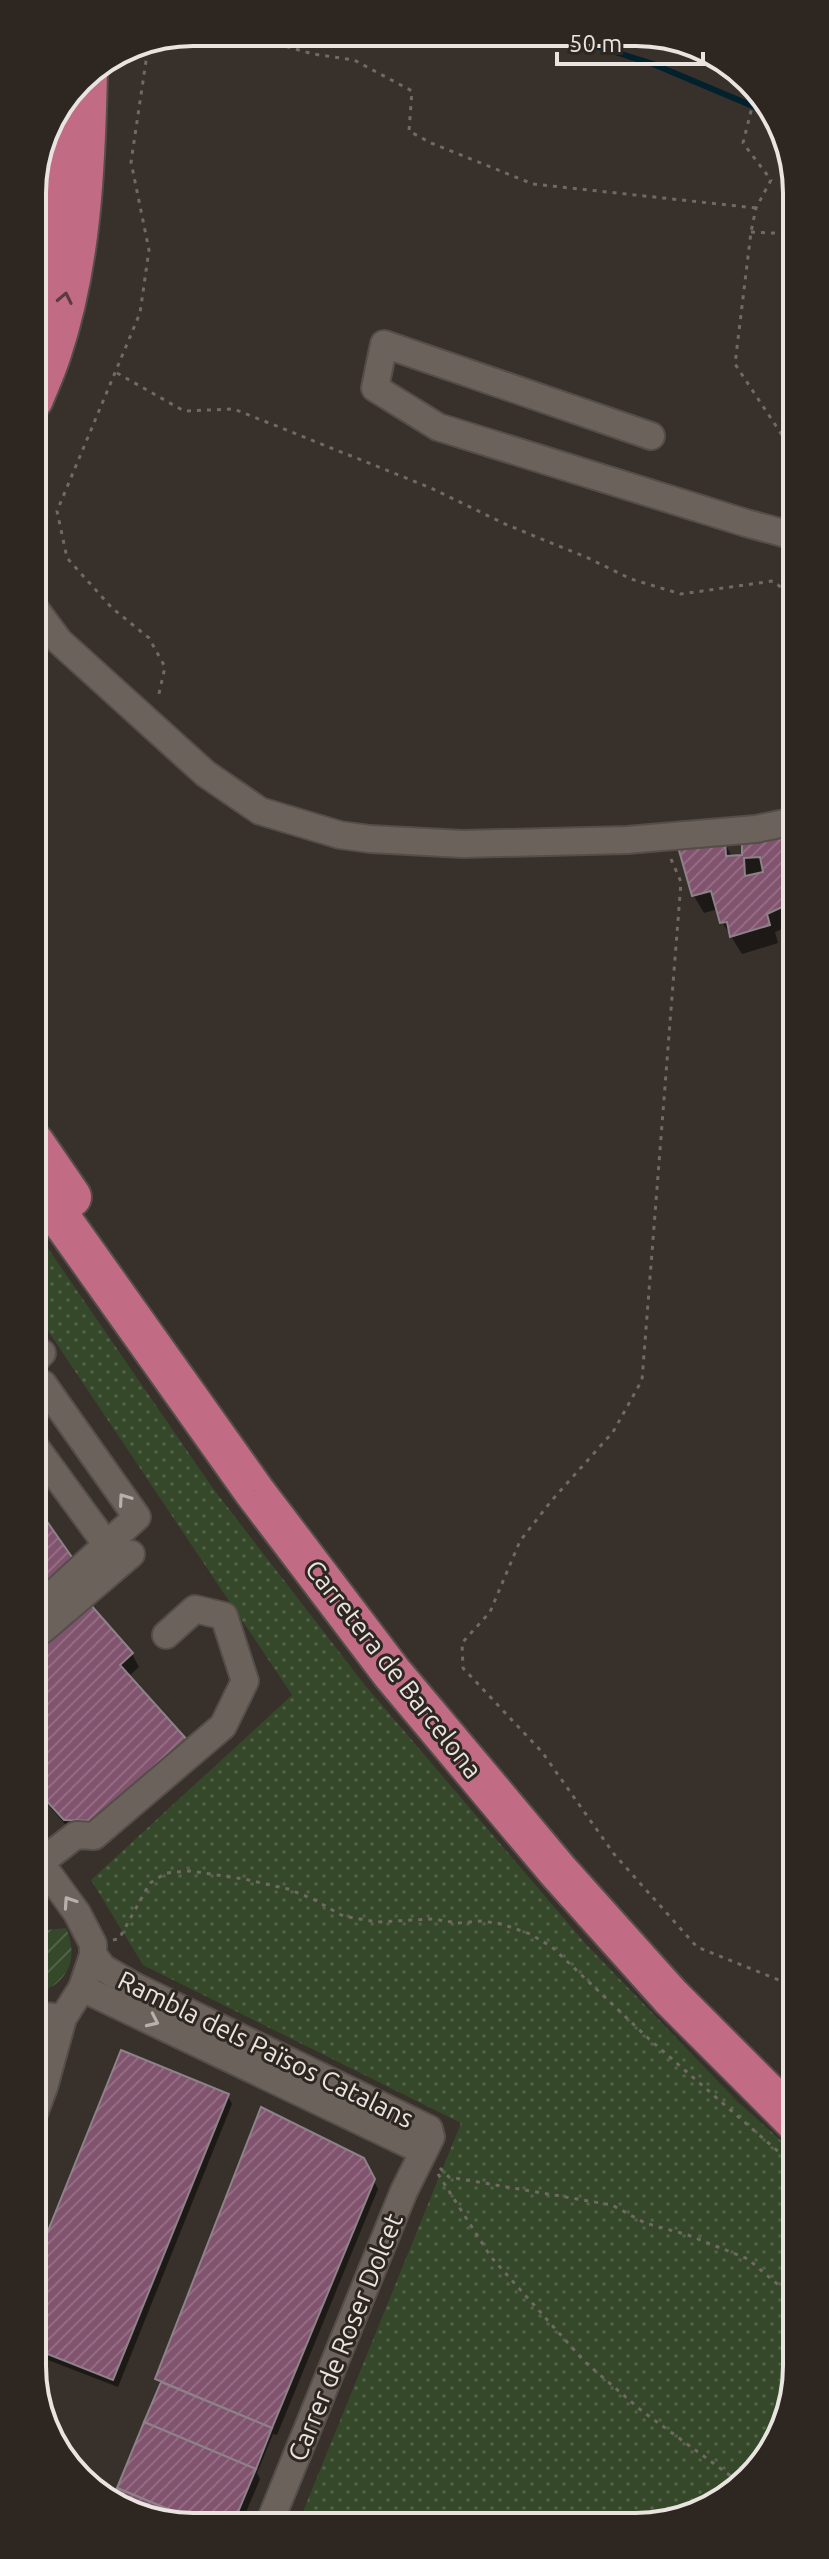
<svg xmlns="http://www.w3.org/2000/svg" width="829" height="2559" font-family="Ubuntu,sans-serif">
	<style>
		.grass { fill: url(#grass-dots) }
		.garden { fill: url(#garden-furrows) }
		.shadow { fill: #0007 }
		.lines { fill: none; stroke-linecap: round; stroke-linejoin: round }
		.stream { stroke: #01212d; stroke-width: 6 }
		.building { fill: url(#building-hatch); stroke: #8d8288; stroke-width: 2; fill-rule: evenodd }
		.minor-casing { stroke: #544d48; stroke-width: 30 }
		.highway-casing { stroke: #544d48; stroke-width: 44 }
		.path { stroke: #706964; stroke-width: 3; stroke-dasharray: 4 6; stroke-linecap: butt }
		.minor { stroke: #6b625c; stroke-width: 26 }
		.highway { stroke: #c16b85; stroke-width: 40 }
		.oneway { stroke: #5a3b3f }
		.oneway2 { stroke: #b7b0ab }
		.labels { text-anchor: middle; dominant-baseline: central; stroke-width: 6; stroke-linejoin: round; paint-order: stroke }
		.street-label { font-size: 26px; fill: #e9e4e0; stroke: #2e2621 }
		.rim { fill: none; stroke: #e9e4e0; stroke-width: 4 }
	</style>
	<defs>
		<pattern id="grass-dots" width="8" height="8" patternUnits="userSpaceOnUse" patternTransform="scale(2)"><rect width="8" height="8" fill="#354829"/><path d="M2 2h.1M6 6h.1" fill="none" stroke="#526248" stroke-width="1.8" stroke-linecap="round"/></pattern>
		<pattern id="garden-furrows" width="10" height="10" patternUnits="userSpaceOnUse" patternTransform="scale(2)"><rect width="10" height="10" fill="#354829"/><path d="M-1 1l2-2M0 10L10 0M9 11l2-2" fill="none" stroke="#526248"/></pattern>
		<pattern id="building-hatch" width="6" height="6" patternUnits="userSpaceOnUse" patternTransform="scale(2)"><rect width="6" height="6" fill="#81536e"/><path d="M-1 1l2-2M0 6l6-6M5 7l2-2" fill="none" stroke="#936c82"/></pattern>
	</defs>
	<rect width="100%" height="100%" fill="#38302a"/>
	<polygon class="grass" points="34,1228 212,1487 364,1684 584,1942 738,2102 796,2154 797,2376 757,2472 667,2524 298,2524 461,2123 143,1965 91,1880 292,1695 34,1310"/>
	<path class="garden" d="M66,1928C74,1947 75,1967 58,1982C53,1988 42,1990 35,1993V1968L47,1930Z"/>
	<g class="shadow">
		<polygon points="795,831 795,923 775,932 778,943 742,954 722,922 718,909 704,913 694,896 681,848 724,842 733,858 744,857"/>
		<polygon points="34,1648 132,1654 139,1667 128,1677 108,1834 73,1833 34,1789"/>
		<polygon points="122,2053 228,2096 232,2104 118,2387 35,2355 35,2268"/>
		<polygon points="368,2169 378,2189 277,2435 273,2434 257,2473 260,2479 241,2524 161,2524 161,2386 157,2379"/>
	</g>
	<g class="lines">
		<g class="stream">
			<polyline points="558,34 653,64 767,112"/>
			<polyline points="793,161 788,180 788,243 794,246"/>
		</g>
	</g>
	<g class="building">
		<path d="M795,829V846L789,848L793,863H795V901L767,914L770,925L730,937L727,922L720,923L711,891L692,896L678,847L725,840L726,856L742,855V837ZM760,857L763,872L745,876L744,858Z"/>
		<polygon points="34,1503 74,1560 34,1597"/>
		<polygon points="90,1604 133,1653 120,1665 189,1742 101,1821 64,1820 34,1787 34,1646"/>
		<polygon points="121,2050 229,2094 113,2380 35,2349 35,2263"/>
		<polygon points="261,2107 364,2158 375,2179 272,2428 155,2379"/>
		<polygon points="161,2382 272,2428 256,2469 144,2422"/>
		<polygon points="144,2422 256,2469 233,2524 203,2524 117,2488"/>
		<polygon points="117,2488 197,2521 203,2524 161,2524 113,2498"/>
	</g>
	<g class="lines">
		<defs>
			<g id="minor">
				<polyline points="651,436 384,344 375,388 438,427 746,523 794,536"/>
				<polyline points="33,606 59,641 206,774 260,811 340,835 370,839 463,844 627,840 756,829 795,821"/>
				<polyline points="34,1361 42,1353"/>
				<polyline points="34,1392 43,1384 137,1517 34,1611"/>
				<polyline points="34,1445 107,1545"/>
				<polyline points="34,1637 131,1554"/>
				<polyline points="34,1854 77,1913 93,1944 93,1955 82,1988 63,2018 44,2087 35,2111"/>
				<polyline points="41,1862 76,1835 94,1836 223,1726 245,1681 224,1616 195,1609 166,1635"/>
				<polyline points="93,1955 103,1968 134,1986 429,2129 431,2137 404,2191 269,2524"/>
				<polyline points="82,1988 423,2151"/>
				<polyline points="35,2015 63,2018"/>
			</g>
			<g id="highway">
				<polyline points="33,308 48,227 57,112"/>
				<path d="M33,399C39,384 46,369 51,353C81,264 85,166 87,72"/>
				<polyline points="34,1143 71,1197"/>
				<polyline points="34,1181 254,1491 392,1673 558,1871 671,1997 796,2122"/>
			</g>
		</defs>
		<use href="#minor" class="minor-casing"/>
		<use href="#highway" class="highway-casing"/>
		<g class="path">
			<polyline points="250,32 256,38 313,54 354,60 412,91 409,131 431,143 533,184 756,208"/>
			<polyline points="149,41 131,162 149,250 140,313 57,511 67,558 112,608 149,638 165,667 158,698"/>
			<polyline points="756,91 743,143 771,180 756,208 751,232 735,364 794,453"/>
			<polyline points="751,232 794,234"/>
			<polyline points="117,373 184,411 234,409 431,488 505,524 588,558 631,579 681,594 773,581 795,598"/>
			<polyline points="671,859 681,882 642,1380 613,1432 552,1500 520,1541 490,1612 462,1643 463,1668 542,1752 614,1854 697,1947 796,1987"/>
			<polyline points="113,1940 119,1939 150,1883 166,1873 190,1871 244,1879 288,1889 313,1899 343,1916 377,1922 433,1919 458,1923 482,1921 502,1924 530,1934 552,1947 649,2039 796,2167"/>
			<polyline points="34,1950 41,1924"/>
			<polyline points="440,2168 449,2177 612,2205 645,2223 688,2235 748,2259 797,2301"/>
			<polyline points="438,2174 491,2257 585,2362 642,2411 739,2482"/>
		</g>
		<use href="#minor" class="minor"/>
		<use href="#highway" class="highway"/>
	</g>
	<defs><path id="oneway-chevron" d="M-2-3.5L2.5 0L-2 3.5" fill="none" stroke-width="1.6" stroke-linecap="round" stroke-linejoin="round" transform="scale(2)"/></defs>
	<use class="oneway" href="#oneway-chevron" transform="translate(65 298) rotate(-78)"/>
	<g class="oneway2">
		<use href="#oneway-chevron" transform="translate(124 1499) rotate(-125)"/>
		<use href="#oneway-chevron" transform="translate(69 1902) rotate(-124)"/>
		<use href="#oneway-chevron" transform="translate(153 2021) rotate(25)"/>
	</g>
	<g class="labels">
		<g class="street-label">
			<text transform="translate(394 1669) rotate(52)">Carretera de Barcelona</text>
			<text transform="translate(266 2049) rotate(26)">Rambla dels Països Catalans</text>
			<text transform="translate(345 2337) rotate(-68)">Carrer de Roser Dolcet</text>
		</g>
	</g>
	<path d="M0 0H829V2559H0ZM193 46H636A147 147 0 0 1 783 193V2366A147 147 0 0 1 636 2513H193A147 147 0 0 1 46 2366V193A147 147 0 0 1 193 46Z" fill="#2e2621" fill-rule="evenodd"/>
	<path class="rim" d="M193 46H636A147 147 0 0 1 783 193V2366A147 147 0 0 1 636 2513H193A147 147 0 0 1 46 2366V193A147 147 0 0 1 193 46Z"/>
	<path d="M557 52v12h146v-12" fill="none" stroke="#e9e4e0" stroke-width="4"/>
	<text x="569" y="52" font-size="24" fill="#e9e4e0" stroke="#2e2621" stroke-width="6" paint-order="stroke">50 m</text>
</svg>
